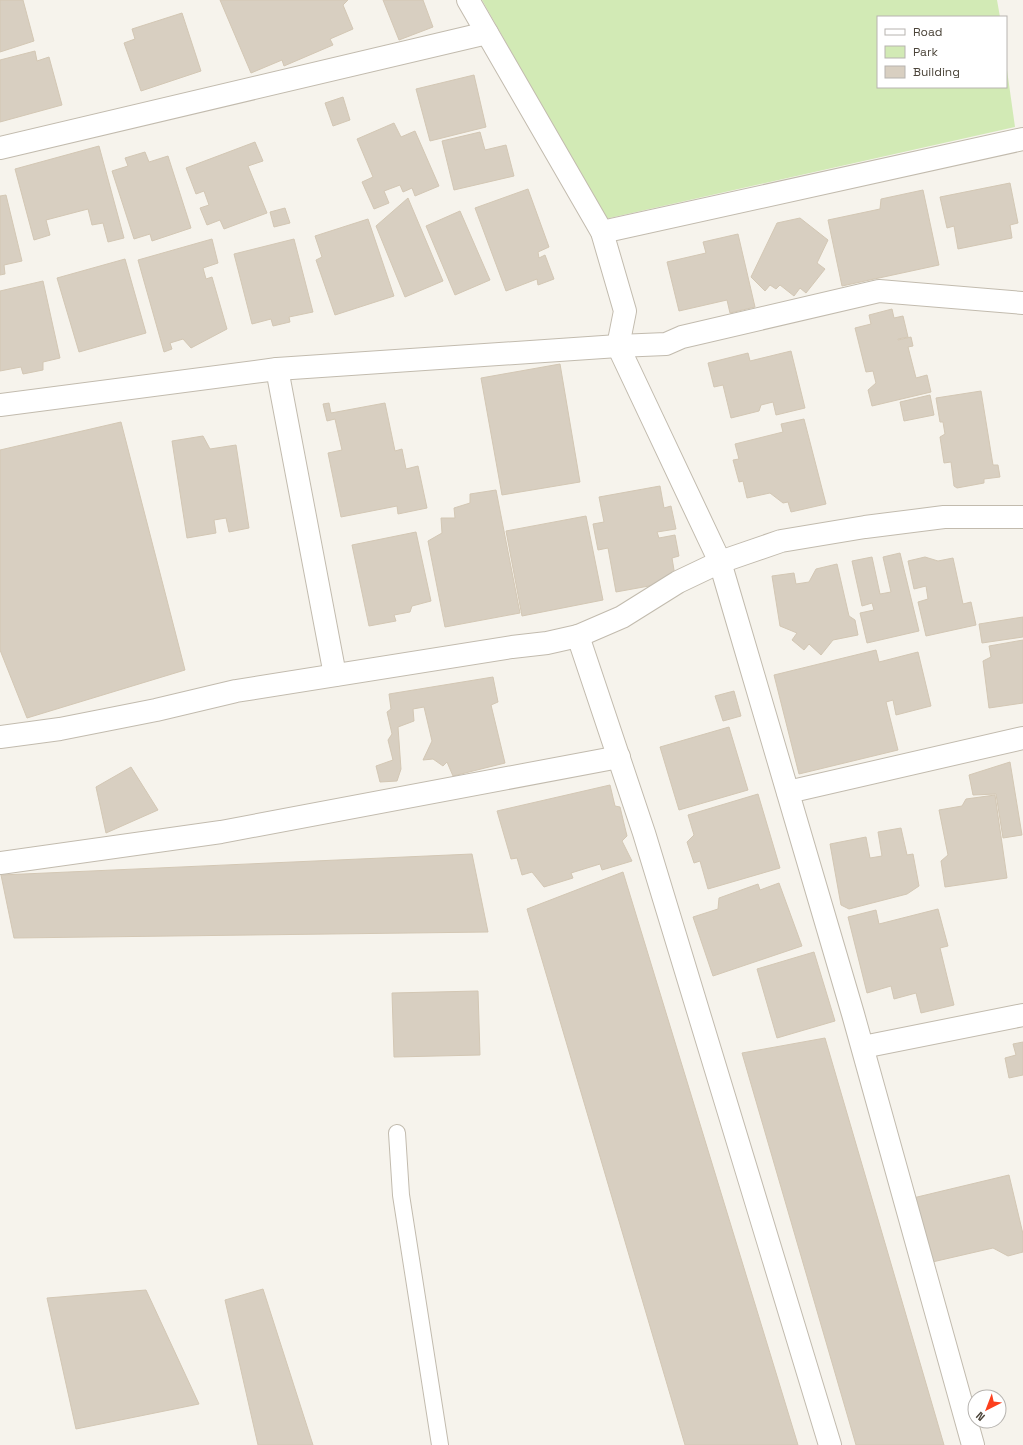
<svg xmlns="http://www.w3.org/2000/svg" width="1023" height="1445" font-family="'Space Grotesk',sans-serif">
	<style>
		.green { fill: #d2eab5 }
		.building { fill: #d8cfc1; stroke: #d3c7b4 }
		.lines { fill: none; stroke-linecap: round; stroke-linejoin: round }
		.lane-casing { stroke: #c2bbae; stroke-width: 18 }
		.street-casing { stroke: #c2bbae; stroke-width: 24 }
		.lane { stroke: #fff; stroke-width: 16 }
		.street { stroke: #fff; stroke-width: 22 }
	</style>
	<rect width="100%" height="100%" fill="#f6f3ec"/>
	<polygon class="green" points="482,0 997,0 1000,17 878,17 878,87 1006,87 1006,63 1015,127 605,219"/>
	<g class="building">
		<polygon points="0,0 23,0 34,41 0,52"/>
		<polygon points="220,0 348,0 343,5 353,29 330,39 333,45 284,66 282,60 251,73"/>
		<polygon points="383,0 423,0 433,27 399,40"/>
		<polygon points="182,13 201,71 141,91 124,43 135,39 132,29"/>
		<polygon points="35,51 37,61 49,57 62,105 0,122 0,60"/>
		<polygon points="474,75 486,127 430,141 416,89"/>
		<polygon points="343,97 350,120 333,126 325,103"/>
		<polygon points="394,123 401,137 415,131 439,186 415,196 412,188 403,192 400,185 384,191 389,203 374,209 362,182 373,177 357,139"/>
		<polygon points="480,132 485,150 506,145 514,176 454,190 442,141"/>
		<polygon points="255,142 263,161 248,166 267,213 224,229 220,220 207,225 200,208 209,205 204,191 196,194 186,168"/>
		<polygon points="99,146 124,238 108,242 103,223 92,225 88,209 46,220 50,235 34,240 15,169"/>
		<polygon points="145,152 149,162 168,156 191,228 152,241 150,234 134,239 112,171 128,166 125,158"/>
		<polygon points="1010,183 1018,223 1010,225 1012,238 958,249 954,226 947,228 940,197"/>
		<polygon points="528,189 549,247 538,252 539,258 545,255 554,279 538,285 537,279 506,291 475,208"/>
		<polygon points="923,190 939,265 842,286 828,220 880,209 881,199"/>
		<polygon points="6,195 22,261 4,265 5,274 0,275 0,196"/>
		<polygon points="408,198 443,281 405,297 376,226"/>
		<polygon points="285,208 290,223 274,227 270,212"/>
		<polygon points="460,211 490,280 455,295 426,226"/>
		<polygon points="800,218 828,240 817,263 825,269 806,293 800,288 794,296 780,285 776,289 770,285 765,291 751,277 777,223"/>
		<polygon points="368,219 394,296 335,315 316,260 322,257 315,236"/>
		<polygon points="738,234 755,307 730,313 727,300 679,311 667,262 706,253 703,242"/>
		<polygon points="212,239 218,263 203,268 206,279 212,277 227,329 191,348 183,339 170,343 172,349 164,352 138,260"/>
		<polygon points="294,239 313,312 289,317 290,322 273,326 271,319 252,324 234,254"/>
		<polygon points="125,259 146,333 79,352 57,278"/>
		<polygon points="43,281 60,358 43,362 43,370 23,374 21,367 0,371 0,291"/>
		<polygon points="892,309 894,318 903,316 908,337 898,339 898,340 911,337 913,346 908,347 916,378 927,375 931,392 872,406 868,390 876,383 873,371 866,372 855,328 871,324 869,315"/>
		<polygon points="791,351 805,408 776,415 773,402 761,405 759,411 731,418 723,385 714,387 708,363 748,353 750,361"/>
		<polygon points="560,364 580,482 502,495 481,378"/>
		<polygon points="981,391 993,465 998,465 1000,477 984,479 984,483 957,488 954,486 951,462 944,463 940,437 945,434 943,422 940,422 936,398"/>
		<polygon points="930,395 934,415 904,421 900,402"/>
		<polygon points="329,403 331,413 385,403 395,451 402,449 406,469 418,466 427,508 398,514 397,506 341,517 328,453 342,450 335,419 327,421 323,404"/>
		<polygon points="804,419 826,504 791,512 788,502 783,503 770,493 747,498 743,481 739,482 733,460 739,459 735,444 783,432 781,424"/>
		<polygon points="121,422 185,670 27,718 0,650 0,450"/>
		<polygon points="203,436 210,449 236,445 249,528 229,532 226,518 214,520 216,533 187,538 172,441"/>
		<polygon points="660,486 664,508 671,506 676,529 657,532 659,538 675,535 679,556 672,558 675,576 662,579 660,584 616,592 608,548 598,550 593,524 604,522 599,497"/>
		<polygon points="496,490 520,613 445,627 428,541 442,533 441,518 455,518 454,508 470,503 470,494"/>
		<polygon points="586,516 603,600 522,616 506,531"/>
		<polygon points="416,532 431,601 412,606 410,612 394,615 396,621 369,626 352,545"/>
		<polygon points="900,553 919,631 867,643 860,613 874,610 872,603 862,606 852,561 872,557 880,594 891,592 883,557"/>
		<polygon points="925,557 938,561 953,558 963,604 971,602 976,625 926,636 918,602 928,599 926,586 914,589 908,561"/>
		<polygon points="837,564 849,616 855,620 858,635 833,640 821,655 809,644 804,650 792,640 797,633 780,626 772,576 794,573 796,584 809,582 816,569"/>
		<polygon points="1023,617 1023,637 982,643 979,624"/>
		<polygon points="1023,640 1023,703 989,708 983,661 991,657 989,646"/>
		<polygon points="876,650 879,662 918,652 931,706 896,715 893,700 886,702 898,750 799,774 774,675"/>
		<polygon points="493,677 498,702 491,705 505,763 453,776 447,762 443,766 433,759 423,760 432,741 424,707 413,709 414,721 398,727 401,769 397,781 380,782 376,766 393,760 388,740 392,734 387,712 391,709 389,694"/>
		<polygon points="734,691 741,716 723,721 715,696"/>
		<polygon points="729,727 748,790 679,810 660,747"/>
		<polygon points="1010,762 1022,835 1003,838 996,794 973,795 969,775"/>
		<polygon points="131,767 158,810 106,833 96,787"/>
		<polygon points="610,785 615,806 620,807 627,836 622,841 632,861 602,870 600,864 571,873 573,878 544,887 532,872 522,875 517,858 511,859 497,811"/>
		<polygon points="758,794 780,868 708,889 700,861 694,863 687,842 694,835 688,815"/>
		<polygon points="995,795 1007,878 945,887 941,861 948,855 939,810 962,806 966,799"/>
		<polygon points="901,828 907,855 913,854 919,886 907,894 849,909 841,905 830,844 866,837 870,858 882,856 878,832"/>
		<polygon points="472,854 488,932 14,938 1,875"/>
		<polygon points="623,872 798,1445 685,1445 527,909"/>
		<polygon points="779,883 802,946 713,976 693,917 718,909 719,898 758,884 760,890"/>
		<polygon points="938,909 948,946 940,948 954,1005 921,1013 916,993 894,999 891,986 867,993 848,917 876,910 879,924"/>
		<polygon points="814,952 835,1021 777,1038 757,969"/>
		<polygon points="478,991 480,1055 394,1057 392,993"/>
		<polygon points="825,1038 944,1445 856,1445 742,1053"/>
		<polygon points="1023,1042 1023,1075 1009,1078 1005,1058 1016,1055 1013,1044"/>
		<polygon points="1009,1175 1023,1234 1023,1252 1008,1256 993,1248 928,1263 913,1198"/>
		<polygon points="263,1289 313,1445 258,1445 225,1300"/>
		<polygon points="146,1290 199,1404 76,1429 47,1298"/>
	</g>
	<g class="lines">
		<defs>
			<polyline id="lane" points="397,1133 401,1195 440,1445"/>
			<g id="street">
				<polyline points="468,0 602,232 625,311 618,346 720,562 853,1014 973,1445"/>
				<polyline points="0,148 487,33"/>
				<polyline points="602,232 1023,139"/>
				<polyline points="277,369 335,675"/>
				<polyline points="0,405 277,369 618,346 666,344 682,337 879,291 1023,303"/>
				<polyline points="578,636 644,833 830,1445"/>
				<polyline points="0,737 60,729 156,710 236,691 512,647 547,643 578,636 622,617 678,582 720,562 781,541 865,527 944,517 1023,517"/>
				<polyline points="788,792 1023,738"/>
				<polyline points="0,863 221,832 619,757"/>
				<polyline points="863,1047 1023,1015"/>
			</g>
		</defs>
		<use href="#lane" class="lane-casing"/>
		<use href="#street" class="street-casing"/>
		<use href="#lane" class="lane"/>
		<use href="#street" class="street"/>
	</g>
	<rect x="877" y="16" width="130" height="72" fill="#ffffff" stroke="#b7b4b0"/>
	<rect x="885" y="29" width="20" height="6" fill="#ffffff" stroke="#b7b4b0"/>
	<text x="913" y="36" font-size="12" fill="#4b4439">Road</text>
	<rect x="885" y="46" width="20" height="12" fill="#d2eab5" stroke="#b7b4b0"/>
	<text x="913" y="56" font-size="12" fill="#4b4439">Park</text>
	<rect x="885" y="66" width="20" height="12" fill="#d8cfc1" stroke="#b7b4b0"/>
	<text x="913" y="76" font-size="12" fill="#4b4439">Building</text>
	<g transform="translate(987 1409) rotate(222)"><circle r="19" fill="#ffffff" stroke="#b7b4b0"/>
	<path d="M0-3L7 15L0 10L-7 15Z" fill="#fc3f1d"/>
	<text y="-6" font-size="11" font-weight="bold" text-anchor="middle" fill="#4b4439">N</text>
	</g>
</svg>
